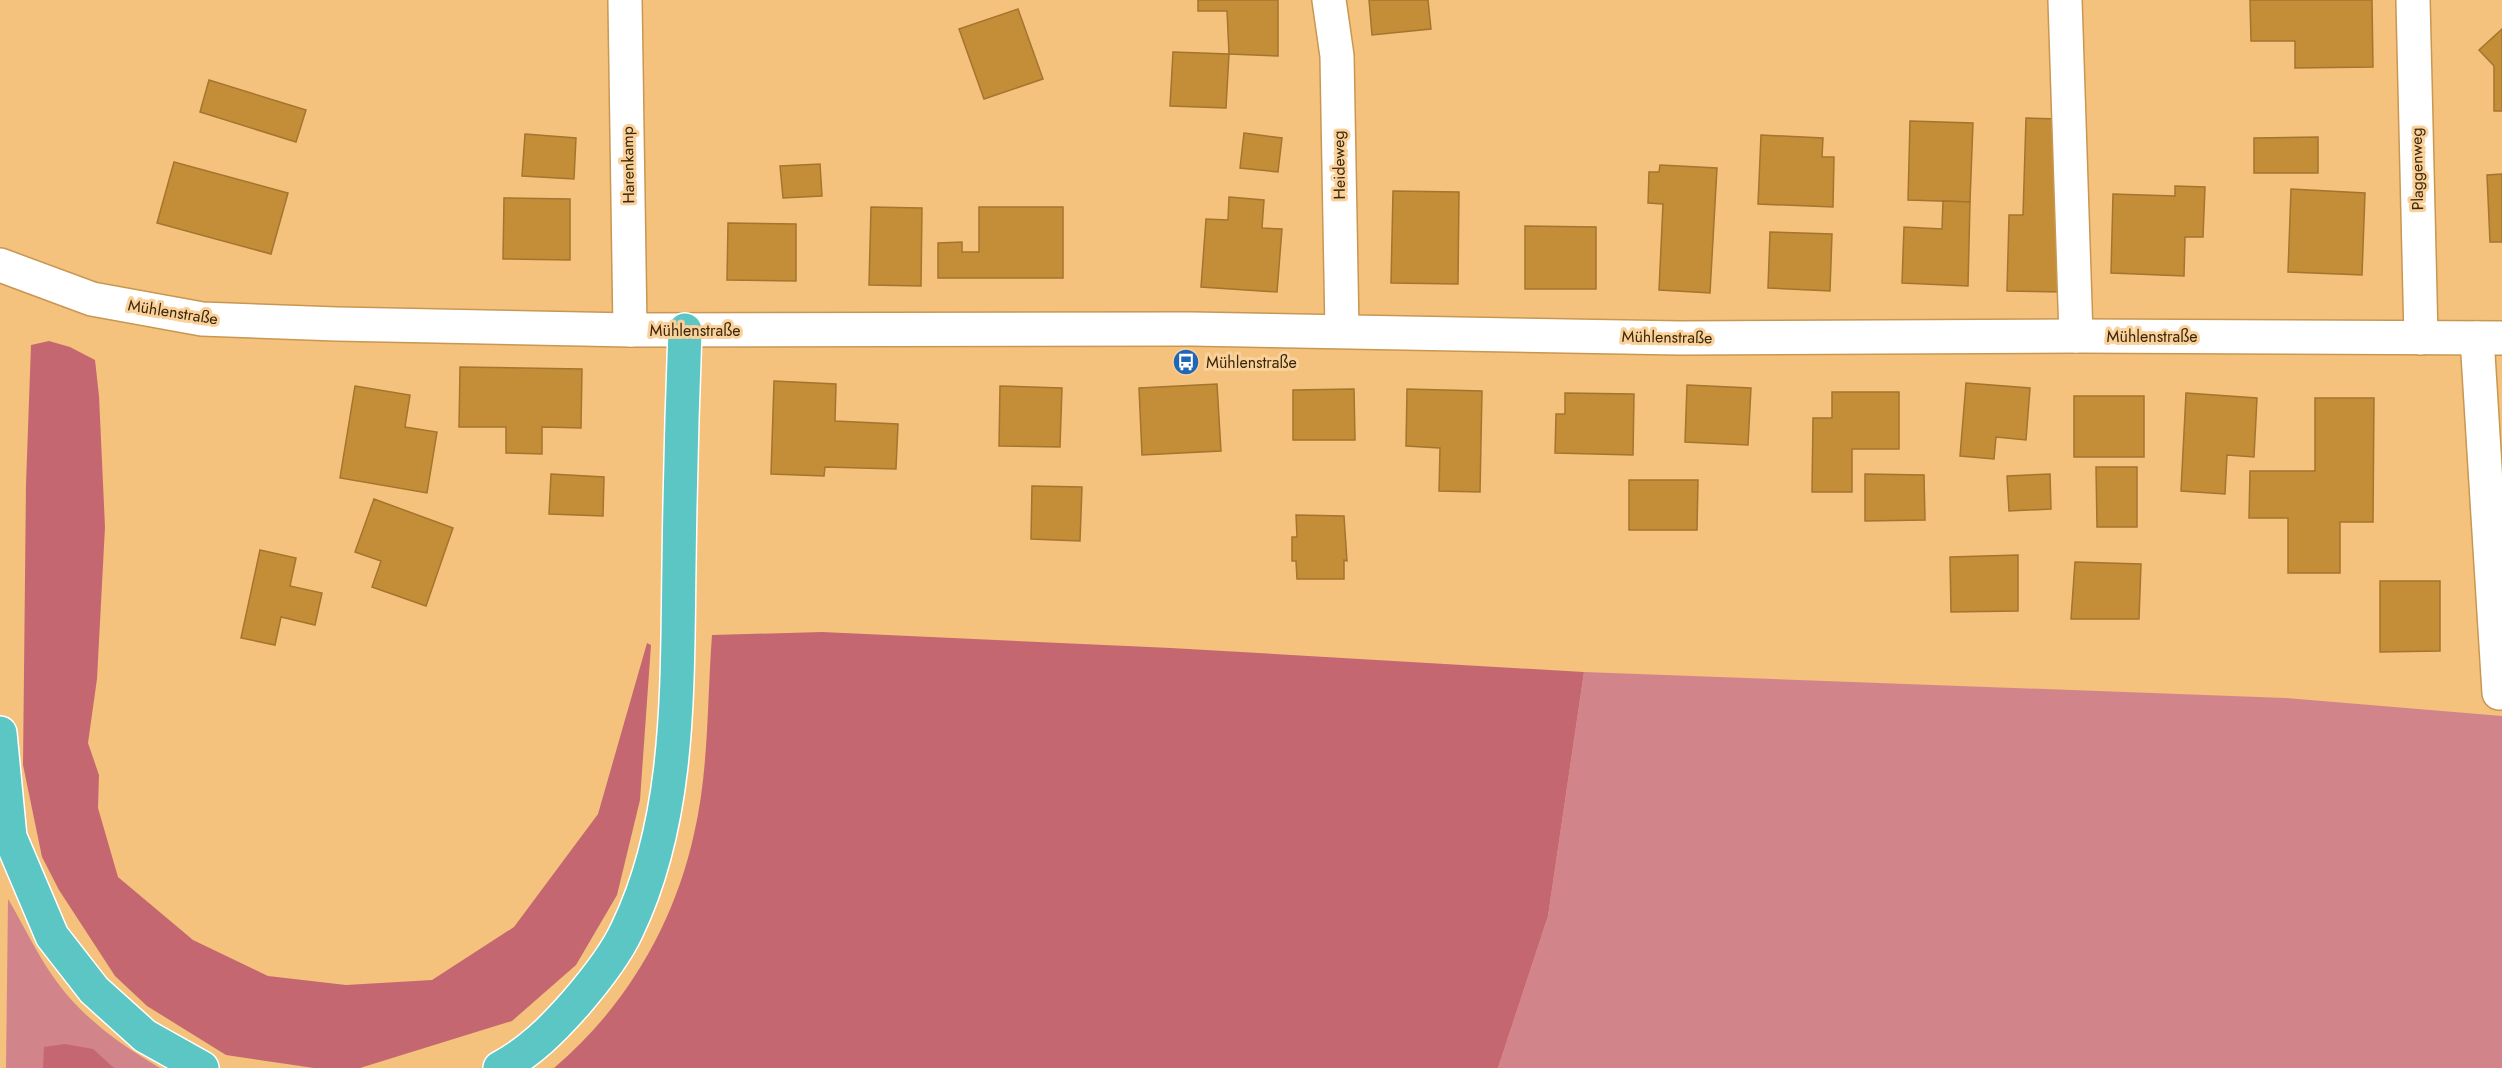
<svg xmlns="http://www.w3.org/2000/svg" width="2502" height="1068" font-family="Jost,sans-serif">
	<style>
		.green { fill: #d1858b }
		.forest { fill: #c56771 }
		.building { fill: #c48d38; stroke: #a4752f; stroke-width: 1.5 }
		.lines { fill: none; stroke-linecap: round; stroke-linejoin: round }
		.minor-casing { stroke: #c89752; stroke-width: 36 }
		.highway-casing { stroke: #fff; stroke-width: 36 }
		.minor { stroke: #fff; stroke-width: 33 }
		.highway { stroke: #5cc6c5; stroke-width: 33 }
		.labels { text-anchor: middle; dominant-baseline: central; stroke-width: 6; stroke-linejoin: round; paint-order: stroke }
		.street-label { font-size: 16px; fill: #3a2608; stroke: #fad19b }
		.poi-label { font-size: 16px; fill: #3a2608; stroke: #fad19b; text-anchor: start }
	</style>
	<rect width="100%" height="100%" fill="#f4c27d"/>
	<g class="green">
		<polygon points="1584,672 2285,698 2502,716 2502,1068 1498,1068 1548,916"/>
		<path d="M8,899C23,924 36,952 52,975C80,1016 118,1043 160,1068H6Z"/>
	</g>
	<g class="forest">
		<polygon points="49,341 70,347 95,360 99,396 105,527 97,679 88,743 99,775 98,808 118,877 193,940 268,976 346,985 432,980 514,927 598,814 647,643 651,645 640,800 617,895 576,965 512,1021 360,1068 314,1068 226,1055 147,1006 115,976 59,890 42,857 23,765 26,484 31,345"/>
		<path d="M822,632L1171,648L1584,672L1548,916L1498,1068H554C625,1008 674,925 694,834C709,770 707,701 712,635Z"/>
		<polygon points="65,1044 93,1049 114,1068 43,1068 44,1047"/>
	</g>
	<g class="building">
		<polygon points="1198,0 1278,0 1278,56 1229,54 1227,11 1198,11"/>
		<polygon points="1369,0 1428,0 1431,29 1372,35"/>
		<polygon points="2250,0 2372,0 2373,67 2295,68 2295,41 2251,41"/>
		<polygon points="1018,9 1043,79 984,99 959,29"/>
		<polygon points="2502,29 2502,111 2494,111 2494,66 2479,50"/>
		<polygon points="1173,52 1229,54 1226,108 1170,106"/>
		<polygon points="209,80 306,110 296,142 200,112"/>
		<polygon points="2026,118 2059,119 2064,292 2007,291 2009,215 2023,215"/>
		<polygon points="1910,121 1973,123 1970,202 1908,200"/>
		<polygon points="1244,133 1282,138 1278,172 1240,168"/>
		<polygon points="525,134 576,138 574,179 522,176"/>
		<polygon points="1761,135 1823,138 1822,157 1834,157 1833,207 1758,204"/>
		<polygon points="2318,137 2318,173 2254,173 2254,138"/>
		<polygon points="174,162 288,193 271,254 157,223"/>
		<polygon points="820,164 822,196 783,198 780,166"/>
		<polygon points="1660,165 1717,168 1710,293 1659,290 1663,204 1648,203 1649,172 1659,172"/>
		<polygon points="2502,174 2502,242 2490,242 2487,175"/>
		<polygon points="2175,186 2205,187 2203,237 2185,237 2184,276 2111,273 2113,194 2175,196"/>
		<polygon points="2291,189 2365,193 2362,275 2288,272"/>
		<polygon points="1393,191 1459,192 1458,284 1391,283"/>
		<polygon points="1229,197 1264,200 1262,228 1282,229 1277,292 1201,287 1206,219 1228,220"/>
		<polygon points="504,198 570,199 570,260 503,259"/>
		<polygon points="1943,201 1970,202 1968,286 1902,283 1904,227 1942,229"/>
		<polygon points="871,207 922,208 921,286 869,285"/>
		<polygon points="979,207 1063,207 1063,278 938,278 938,243 962,242 962,252 979,252"/>
		<polygon points="728,223 796,224 796,281 727,280"/>
		<polygon points="1525,226 1596,227 1596,289 1525,289"/>
		<polygon points="1770,232 1832,234 1830,291 1768,288"/>
		<polygon points="460,367 582,369 581,428 542,427 542,454 506,453 506,427 459,427"/>
		<polygon points="774,381 836,384 835,421 898,424 896,469 825,467 824,476 771,474"/>
		<polygon points="1966,383 2030,388 2026,440 1996,437 1994,459 1960,456"/>
		<polygon points="1217,384 1221,451 1142,455 1139,388"/>
		<polygon points="1687,385 1751,388 1748,445 1685,442"/>
		<polygon points="355,386 410,395 405,427 437,432 427,493 340,478"/>
		<polygon points="1000,386 1062,388 1060,447 999,446"/>
		<polygon points="1354,389 1355,440 1293,440 1293,390"/>
		<polygon points="1407,389 1482,391 1480,492 1439,491 1440,448 1406,446"/>
		<polygon points="1832,392 1899,392 1899,449 1852,449 1852,492 1812,492 1813,418 1832,418"/>
		<polygon points="1565,393 1634,394 1633,455 1555,453 1556,414 1565,414"/>
		<polygon points="2186,393 2257,398 2254,457 2227,455 2225,494 2181,491"/>
		<rect x="2074" y="396" width="70" height="61"/>
		<polygon points="2315,398 2374,398 2373,522 2340,522 2340,573 2288,573 2288,518 2249,518 2250,471 2315,471"/>
		<polygon points="2096,467 2137,467 2137,527 2097,527"/>
		<polygon points="551,474 604,477 603,516 549,514"/>
		<polygon points="1865,474 1924,475 1925,520 1865,521"/>
		<polygon points="2050,474 2051,509 2009,511 2007,476"/>
		<polygon points="1629,480 1698,480 1697,530 1629,530"/>
		<polygon points="1032,486 1082,487 1080,541 1031,539"/>
		<polygon points="374,499 453,528 426,606 372,587 381,561 355,552"/>
		<polygon points="1296,515 1344,516 1347,561 1344,560 1344,579 1297,579 1296,561 1292,561 1292,537 1297,537"/>
		<polygon points="260,550 296,558 290,586 322,593 315,625 281,617 275,645 241,638"/>
		<polygon points="2018,555 2018,611 1951,612 1950,557"/>
		<polygon points="2075,562 2141,564 2139,619 2071,619"/>
		<polygon points="2380,581 2440,581 2440,651 2380,652"/>
	</g>
	<g class="lines">
		<defs>
			<g id="minor">
				<polyline points="625,0 630,330"/>
				<polyline points="1329,0 1337,56 1342,331"/>
				<polyline points="2065,0 2076,336"/>
				<polyline points="2413,0 2421,338"/>
				<polyline points="0,265 92,299 202,319 337,324 630,330 1191,329 1680,338 2076,336 2502,338"/>
				<polyline points="2477,338 2499,693"/>
			</g>
			<g id="highway">
				<polyline points="0,733 10,837 52,936 94,990 145,1036 202,1068"/>
				<path d="M500,1068C530,1052 553,1029 575,1004C594,982 615,956 627,930C681,818 677,687 679,565C680,487 682,408 685,330"/>
			</g>
		</defs>
		<use href="#minor" class="minor-casing"/>
		<use href="#highway" class="highway-casing"/>
		<use href="#minor" class="minor"/>
		<use href="#highway" class="highway"/>
	</g>
	<defs>
		<symbol id="bus-disc" viewBox="-11 -11 22 22"><circle r="9.5" fill="#1f66b6" stroke="#fad19b"/><path d="M-5-6H5V4H4V6H2V4H-2V6H-4V4H-5ZM-3.5-4V0h7V-4ZM-3.5 1.2v1.5H-2V1.2ZM2 1.2v1.5H3.5V1.2Z" fill="#fff"/></symbol>
	</defs>
	<g fill-rule="evenodd">
		<use href="#bus-disc" x="1171" y="347" width="30" height="30"/>
	</g>
	<g class="labels">
		<g class="street-label">
			<text transform="translate(628 165) rotate(-91)">Harenkamp</text>
			<text transform="translate(1339 165) rotate(-91)">Heideweg</text>
			<text transform="translate(2417 169) rotate(-91)">Plaggenweg</text>
			<text transform="translate(173 312) rotate(9)">Mühlenstraße</text>
			<text x="695" y="330">Mühlenstraße</text>
			<text x="2152" y="336">Mühlenstraße</text>
			<text transform="translate(1667 337) rotate(1)">Mühlenstraße</text>
		</g>
		<g class="poi-label">
			<text x="1206" y="362">Mühlenstraße</text>
		</g>
	</g>
</svg>
